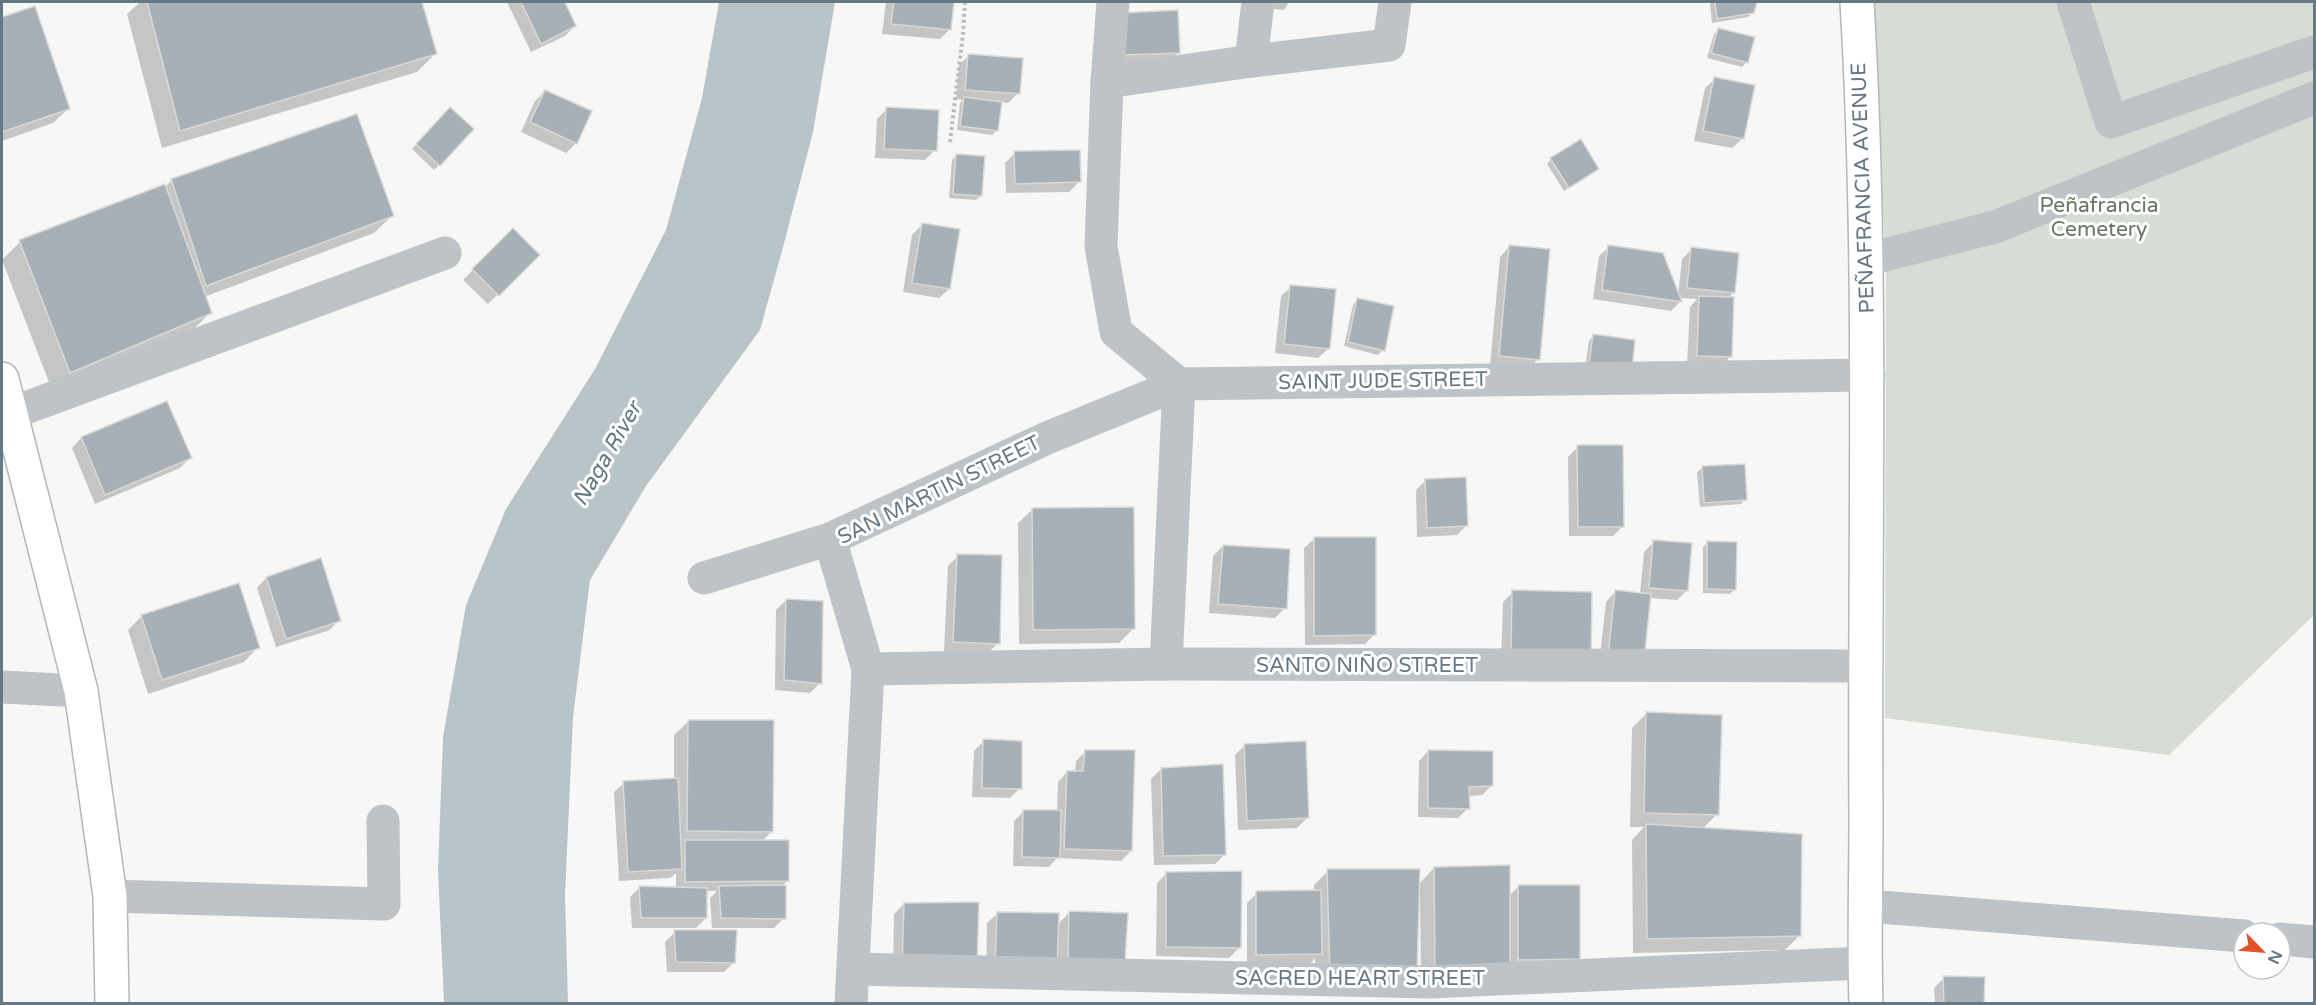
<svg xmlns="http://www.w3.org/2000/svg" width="2316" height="1005" font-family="'Varela Round',sans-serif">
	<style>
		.green { fill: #d7dcd4 }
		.water { fill: #b8c4c8 }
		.shadow { fill: #0003 }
		.building { fill: #a7b0b6; stroke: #d9d9d7; stroke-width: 1.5 }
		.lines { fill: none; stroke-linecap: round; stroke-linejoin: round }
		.major-casing { stroke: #b2b7bb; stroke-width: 36 }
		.path { stroke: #b9bcbf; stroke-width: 4; stroke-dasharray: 3 3; stroke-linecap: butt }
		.minor { stroke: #bec3c7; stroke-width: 33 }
		.major { stroke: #fff; stroke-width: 33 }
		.labels { text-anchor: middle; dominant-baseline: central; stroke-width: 6; stroke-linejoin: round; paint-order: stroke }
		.street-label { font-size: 21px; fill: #677885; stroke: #fff }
		.park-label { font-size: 21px; fill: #667762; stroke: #fff }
		.water-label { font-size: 22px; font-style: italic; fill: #637981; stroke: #fff }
	</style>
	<rect width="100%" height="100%" fill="#f7f7f5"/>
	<polygon class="green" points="1871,2 2314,2 2314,615 2169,755 1885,718 1886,268"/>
	<polygon class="water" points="719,2 835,2 813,132 782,251 760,330 646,486 590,580 573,717 565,895 568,1003 444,1003 438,871 443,737 466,605 506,509 595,369 666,230 702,98"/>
	<g class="shadow">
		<polygon points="140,2 421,2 435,54 417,72 162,148 127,14"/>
		<polygon points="507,2 563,2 575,26 565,36 531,52"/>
		<polygon points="886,2 953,2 950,29 940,39 882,34"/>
		<polygon points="1258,2 1289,2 1284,10 1257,7"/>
		<polygon points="1713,2 1756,2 1753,12 1748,17 1712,23 1710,4"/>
		<polygon points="34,8 68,109 53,123 2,141 2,19"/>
		<polygon points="1112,24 1179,52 1169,62 1113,64"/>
		<polygon points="1719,30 1747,62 1742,67 1707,58 1714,34"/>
		<polygon points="969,55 1018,93 1008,103 1000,102 997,130 992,135 957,130 960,103 963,100 956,99 959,65"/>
		<polygon points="1715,79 1742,139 1732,148 1694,141 1705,88"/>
		<polygon points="545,91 576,143 566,153 521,132 535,101"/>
		<polygon points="450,109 472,130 434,170 412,149"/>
		<polygon points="887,109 935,150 925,160 875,158 877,119"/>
		<polygon points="1015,153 1079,182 1069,192 1006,193 1005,163"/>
		<polygon points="957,155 981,196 976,200 949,198 952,160"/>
		<polygon points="1551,159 1597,169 1564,191 1547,164"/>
		<polygon points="172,180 393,215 374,233 204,297 210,313 192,331 52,390 2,260 20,242 165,187"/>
		<polygon points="922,225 949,289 939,298 903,292 912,235"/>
		<polygon points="513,230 538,255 488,304 463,280"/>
		<polygon points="1509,247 1538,359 1528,369 1490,366 1500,257"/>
		<polygon points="1609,247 1678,296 1682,259 1692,249 1734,292 1728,298 1731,356 1721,366 1687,365 1690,307 1697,299 1679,298 1680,302 1671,311 1593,299 1599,256"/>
		<polygon points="1291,287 1328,349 1318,358 1275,353 1281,296"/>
		<polygon points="1357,300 1383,350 1378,355 1344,346 1353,305"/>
		<polygon points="1593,336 1634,341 1585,369 1589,341"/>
		<polygon points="167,403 190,458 180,468 95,504 72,448 81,438"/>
		<polygon points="1578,447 1623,526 1613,536 1569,536 1568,457"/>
		<polygon points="1702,468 1745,499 1741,504 1700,507 1697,472"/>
		<polygon points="1426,480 1467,525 1457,535 1417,537 1416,490"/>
		<polygon points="1033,509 1133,629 1119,643 1019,644 1018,523"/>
		<polygon points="1314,539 1375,634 1365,644 1305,645 1304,548"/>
		<polygon points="1654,542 1687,590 1677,600 1649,598 1599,665 1606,602 1615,592 1640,594 1644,552"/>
		<polygon points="1707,543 1735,589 1730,594 1703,593 1703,547"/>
		<polygon points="1223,546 1285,608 1275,618 1209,613 1213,556"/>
		<polygon points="958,556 998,643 988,653 944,651 948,566"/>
		<polygon points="266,578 339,620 330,630 276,647 257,588"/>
		<polygon points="1513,592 1591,594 1501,665 1503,602"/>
		<polygon points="786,600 820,683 810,693 775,690 776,610"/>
		<polygon points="142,616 258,647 244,662 148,694 128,630"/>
		<polygon points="1646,714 1717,814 1702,829 1800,935 1785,950 1633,953 1632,840 1644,827 1630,827 1632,728"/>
		<polygon points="689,721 772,831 762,841 787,881 781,887 784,918 774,928 712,928 710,898 717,891 706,891 706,918 696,928 632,928 630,897 640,887 676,888 676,873 670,878 619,881 614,792 624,783 674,780 674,735"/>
		<polygon points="984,741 1020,788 1010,798 972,797 974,751"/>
		<polygon points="1245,745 1307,818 1297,828 1238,830 1235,755"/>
		<polygon points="1086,751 1131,851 1121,861 1057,858 1049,867 1013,866 1014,821 1024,811 1057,811 1058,782 1067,772 1075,772 1076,761"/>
		<polygon points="1428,751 1492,785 1482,795 1468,796 1468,808 1458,818 1418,817 1419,761"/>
		<polygon points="1161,769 1225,854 1215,864 1154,865 1151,779"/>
		<polygon points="1434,868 1509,896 1518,887 1578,958 1568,968 1421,983 1420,897 1418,897 1316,987 1315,958 1310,964 1247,964 1247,903 1257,893 1314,892 1314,885 1328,871 1418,885"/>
		<polygon points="1167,873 1239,948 1229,958 1156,956 1157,883"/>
		<polygon points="977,903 893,976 894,914 904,904"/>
		<polygon points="1070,912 1126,914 1058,969 986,977 987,923 997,914 1057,925"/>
		<polygon points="675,932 734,962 724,972 667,972 665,942"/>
		<polygon points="1944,978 1982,1004 1935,1004 1934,988"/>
	</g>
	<g class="building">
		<polygon points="147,2 422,2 437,54 180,131"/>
		<polygon points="521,2 565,2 576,26 541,44"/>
		<polygon points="894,2 954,2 951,30 891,24"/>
		<polygon points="1715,2 1757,2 1754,13 1717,19"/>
		<polygon points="35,6 70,109 2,132 2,17"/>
		<polygon points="1178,10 1180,53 1123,55 1121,13"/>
		<polygon points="1718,28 1755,37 1748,63 1711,53"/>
		<polygon points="968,54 1023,58 1020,94 965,90"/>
		<polygon points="1714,77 1755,85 1744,139 1703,131"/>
		<polygon points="545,90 592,111 577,144 530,122"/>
		<polygon points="964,97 1002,102 998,131 960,126"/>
		<polygon points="450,107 474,129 440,166 416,144"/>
		<polygon points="886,107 939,110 937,151 884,149"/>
		<polygon points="357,114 394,216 206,286 171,179"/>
		<polygon points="1581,139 1599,169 1569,188 1550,158"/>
		<polygon points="1080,150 1081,182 1015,184 1014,151"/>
		<polygon points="956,154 985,156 982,196 953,194"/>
		<polygon points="165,184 212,313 70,373 19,240"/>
		<polygon points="922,223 960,229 950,289 912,283"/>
		<polygon points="513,228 540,255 499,296 472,269"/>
		<polygon points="1509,245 1550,249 1540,360 1499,356"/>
		<polygon points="1608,245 1663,253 1682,302 1602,290"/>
		<polygon points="1691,247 1739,253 1735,293 1687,288"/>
		<polygon points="1290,285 1336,289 1330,349 1284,344"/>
		<polygon points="1699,296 1734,297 1732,357 1697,356"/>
		<polygon points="1357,298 1394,306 1385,351 1348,342"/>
		<polygon points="1593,334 1635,340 1632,371 1589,365"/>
		<polygon points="167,401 192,458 105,495 81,437"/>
		<polygon points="1577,445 1623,445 1624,527 1578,527"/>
		<polygon points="1745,464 1747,500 1704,503 1702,466"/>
		<polygon points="1466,477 1468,526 1427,528 1425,479"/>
		<polygon points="1134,507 1135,629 1033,630 1032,508"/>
		<polygon points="1314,537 1376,537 1376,635 1314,636"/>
		<polygon points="1653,540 1692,543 1688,591 1649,588"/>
		<polygon points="1707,541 1737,542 1736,590 1707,589"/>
		<polygon points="1223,545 1290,549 1287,609 1218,604"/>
		<polygon points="957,554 1002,555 1000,644 953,642"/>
		<polygon points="321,558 341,621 286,639 266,577"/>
		<polygon points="239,583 260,648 162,680 141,615"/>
		<polygon points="1512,590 1592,592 1591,658 1511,656"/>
		<polygon points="1615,590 1651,594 1644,660 1608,656"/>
		<polygon points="786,599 823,601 822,684 784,680"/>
		<polygon points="1646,712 1722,715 1719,815 1644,813"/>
		<polygon points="688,720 774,720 773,832 687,831"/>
		<polygon points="983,739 1022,741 1022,789 982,788"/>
		<polygon points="1306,741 1309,818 1247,821 1244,744"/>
		<polygon points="1085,750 1135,750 1132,851 1064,849 1067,771 1083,771"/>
		<polygon points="1428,750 1493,751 1493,786 1469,787 1470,809 1428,808"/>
		<polygon points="1223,764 1226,855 1163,856 1161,768"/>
		<polygon points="678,778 682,869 628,872 623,781"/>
		<polygon points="1023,810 1061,810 1060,858 1022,857"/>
		<polygon points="1646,824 1802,834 1801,936 1647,939"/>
		<polygon points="685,840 789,840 789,881 685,882"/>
		<polygon points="1510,865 1510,967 1435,969 1434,867"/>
		<polygon points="1327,869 1420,869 1417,973 1330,974"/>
		<polygon points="1242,871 1241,948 1166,947 1166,872"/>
		<polygon points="786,885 786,919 721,918 719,886"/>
		<polygon points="1518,885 1580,885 1580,959 1518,960"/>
		<polygon points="639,886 707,888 707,918 641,918"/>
		<polygon points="1321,890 1322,954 1256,955 1256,891"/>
		<polygon points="979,902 977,964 902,967 904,903"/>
		<polygon points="1069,911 1128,913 1125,961 1068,959"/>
		<polygon points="997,912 1059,913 1057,969 995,967"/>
		<polygon points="674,930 737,930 735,963 676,962"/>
		<polygon points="1943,976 1985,977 1984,1004 1944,1004"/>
	</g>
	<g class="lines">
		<defs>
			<g id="major">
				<path d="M1857,2C1873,273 1864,545 1866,817C1866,879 1864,942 1866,1004"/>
				<polyline points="2,379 81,691 110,896 112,1004"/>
			</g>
		</defs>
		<use href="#major" class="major-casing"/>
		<polyline class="path" points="950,142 963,34 965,2"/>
		<g class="minor">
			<polyline points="1113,2 1107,82 1101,246 1116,332 1179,384"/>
			<polyline points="2073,2 2111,122 2314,52"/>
			<polyline points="1251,61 1258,2"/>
			<polyline points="1107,82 1251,61 1389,45 1395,2"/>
			<polyline points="1865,260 1995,227 2314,98"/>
			<polyline points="12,413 445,253"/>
			<polyline points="704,578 830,539"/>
			<polyline points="1166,664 1179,384"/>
			<polyline points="868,669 1166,664 1865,666"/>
			<polyline points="2,687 81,691"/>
			<polyline points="110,896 384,904 383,821"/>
			<polyline points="1867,906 2244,936"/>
			<polyline points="2280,939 2314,942"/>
			<polyline points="854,969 1430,982 1865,963"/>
			<polyline points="851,1004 868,669 830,539 1047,438 1179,384 1869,375"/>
		</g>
		<use href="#major" class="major"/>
	</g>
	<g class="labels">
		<g class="street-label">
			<text transform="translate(1863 188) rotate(-92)">PEÑAFRANCIA AVENUE</text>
			<text transform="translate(1383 381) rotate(-1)">SAINT JUDE STREET</text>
			<text transform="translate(939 490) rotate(-26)">SAN MARTIN STREET</text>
			<text x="1367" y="665">SANTO NIÑO STREET</text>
			<text x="1360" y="978">SACRED HEART STREET</text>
		</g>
		<g class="park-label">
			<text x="2099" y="205">Peñafrancia<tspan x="2099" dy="24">Cemetery</tspan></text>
		</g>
		<g class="water-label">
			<text transform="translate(607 454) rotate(-60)">Naga River</text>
		</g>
	</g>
	<rect width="2316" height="1005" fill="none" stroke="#677885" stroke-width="6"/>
	<g transform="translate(2262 951) rotate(115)"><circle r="28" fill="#ffffff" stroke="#c2c9ce" stroke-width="1.5"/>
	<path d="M0-4.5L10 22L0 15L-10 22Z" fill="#e0522c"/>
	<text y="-9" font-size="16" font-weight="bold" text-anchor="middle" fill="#677885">N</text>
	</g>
</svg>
